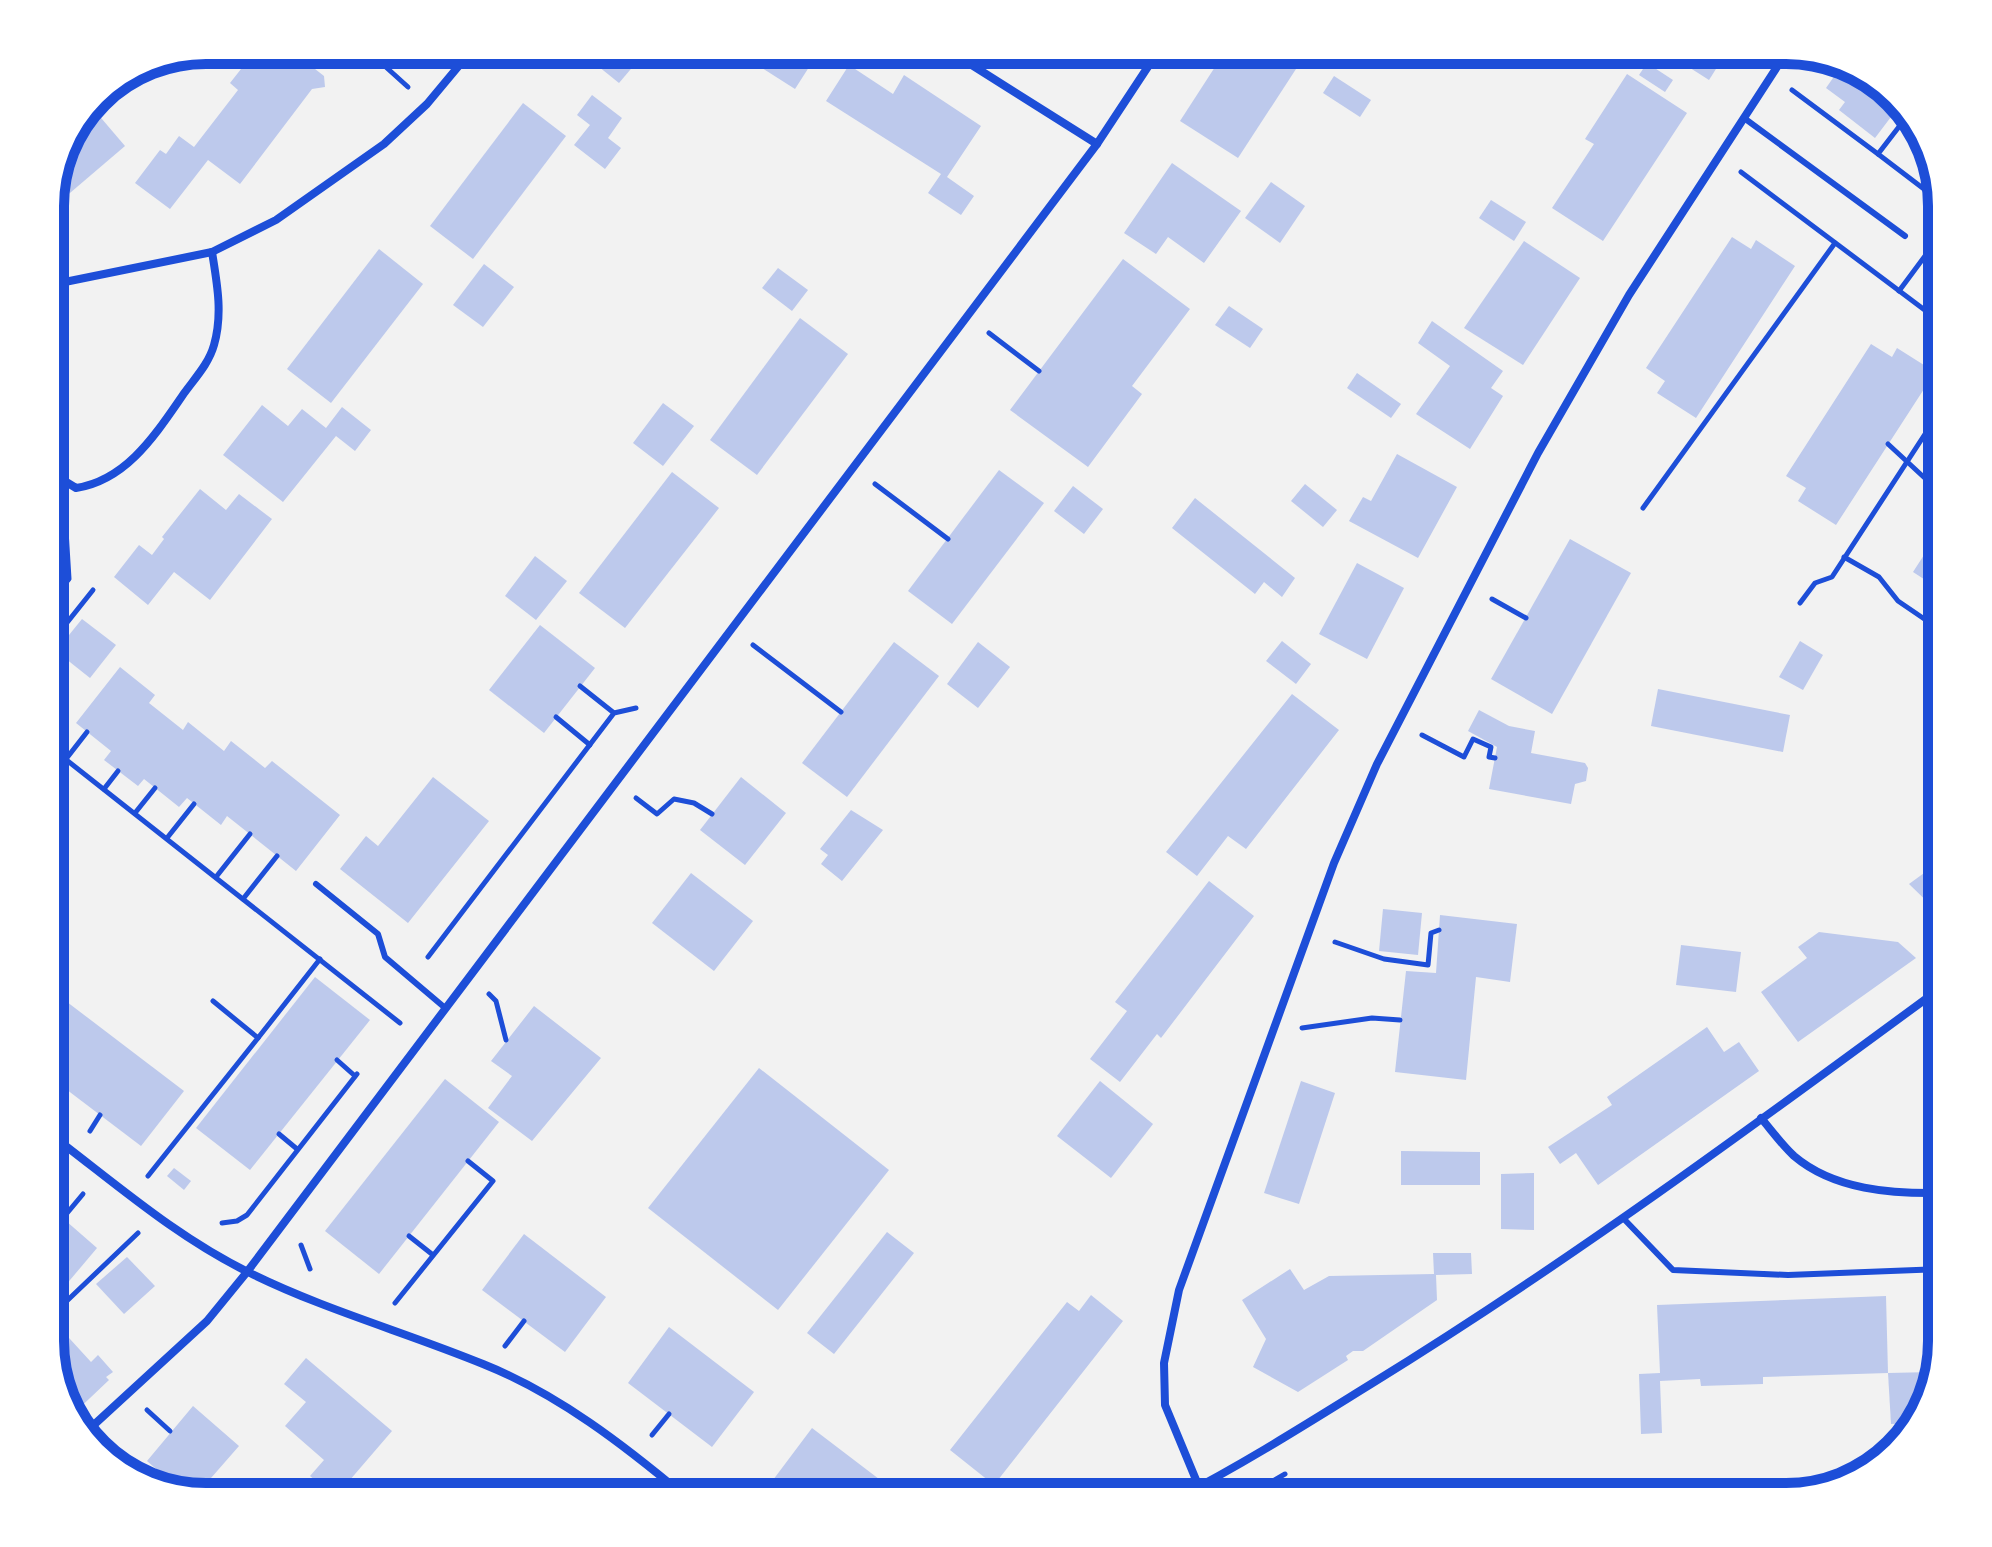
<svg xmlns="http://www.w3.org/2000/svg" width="1992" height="1547" font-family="Montserrat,sans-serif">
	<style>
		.building { fill: #bdc9ec }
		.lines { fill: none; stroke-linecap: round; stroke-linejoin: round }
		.path { stroke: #1d4ed8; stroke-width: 5 }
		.service { stroke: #1d4ed8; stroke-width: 6 }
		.minor { stroke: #1d4ed8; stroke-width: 8 }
		.rim { fill: none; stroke: #1d4ed8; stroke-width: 10 }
	</style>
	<rect width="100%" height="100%" fill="#f2f2f2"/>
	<g class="building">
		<polygon points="256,50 277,50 290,59 301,58 324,76 325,87 312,89 240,184 208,160 170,209 135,183 160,150 166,154 179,136 194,147 238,90 230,83"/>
		<polygon points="578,50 647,50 619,83"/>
		<polygon points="734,50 820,50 795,89"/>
		<polygon points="1226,50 1267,50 1296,69 1238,158 1180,121"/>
		<polygon points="1662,50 1728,50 1709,80"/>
		<polygon points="1647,63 1673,80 1665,92 1639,75"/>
		<polygon points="849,65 893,94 904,75 981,126 947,177 974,196 961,215 928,193 941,174 826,101"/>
		<polygon points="1840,68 1881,83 1900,105 1875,138 1839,110 1845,102 1826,88"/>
		<polygon points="1627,74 1687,113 1603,241 1552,208 1594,144 1585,139"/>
		<polygon points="1334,76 1371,100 1360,117 1323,93"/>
		<polygon points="592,95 622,118 608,138 621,148 605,169 574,145 590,125 577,115"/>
		<polygon points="523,103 566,136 473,259 430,226"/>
		<polygon points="90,105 125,146 50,210 50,195 66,137"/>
		<polygon points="1172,163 1241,211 1204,263 1168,237 1156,254 1124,233"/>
		<polygon points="1271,182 1305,206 1280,243 1245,218"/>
		<polygon points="1491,200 1526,222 1514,241 1479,218"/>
		<polygon points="1732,237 1751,249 1756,240 1795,266 1696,418 1657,393 1665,381 1646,368"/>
		<polygon points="1524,241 1580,278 1523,365 1464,328"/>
		<polygon points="379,249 423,284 331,403 287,369"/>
		<polygon points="1123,259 1190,309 1132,386 1142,394 1088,467 1010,410"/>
		<polygon points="484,264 514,287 483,327 453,305"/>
		<polygon points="778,268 808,290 792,311 762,288"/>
		<polygon points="1229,306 1263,329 1250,348 1215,325"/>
		<polygon points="800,318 848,354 757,475 710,440"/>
		<polygon points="1432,321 1503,371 1491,388 1503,396 1470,449 1416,414 1450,366 1418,343"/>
		<polygon points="1871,344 1892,357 1897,348 1935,372 1836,525 1798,501 1806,488 1786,476"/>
		<polygon points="1357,373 1401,404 1391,418 1347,388"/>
		<polygon points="663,403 694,426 663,466 633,443"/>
		<polygon points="262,405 288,426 302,409 326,428 342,407 371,430 355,451 336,436 283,502 223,455"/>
		<polygon points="1397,454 1457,487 1418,558 1349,521 1363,497 1371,501"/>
		<polygon points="999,470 1044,503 952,624 908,591"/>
		<polygon points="672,472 719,508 625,628 579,593"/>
		<polygon points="1305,484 1337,510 1323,527 1291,501"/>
		<polygon points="1073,486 1103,509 1084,534 1054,511"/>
		<polygon points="200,489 226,510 239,494 272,519 210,600 174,572 148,605 114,577 139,545 152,555 164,539 162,537"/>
		<polygon points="1195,498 1295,578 1282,597 1264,582 1255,594 1172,528"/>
		<polygon points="1942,527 1942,607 1925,596 1933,585 1913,572"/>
		<polygon points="1570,539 1631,573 1552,714 1491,679"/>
		<polygon points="535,556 567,581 536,620 505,596"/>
		<polygon points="1357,563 1404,588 1367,659 1319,634"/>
		<polygon points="82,619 116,645 90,678 56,651"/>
		<polygon points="540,625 595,668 544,733 489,690"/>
		<polygon points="1282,641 1311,664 1296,684 1266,661"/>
		<polygon points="1800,641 1823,655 1803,690 1779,677"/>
		<polygon points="894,642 939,676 847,797 802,763"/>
		<polygon points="978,642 1010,667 978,708 947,684"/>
		<polygon points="120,667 155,695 149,703 183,730 188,722 224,751 231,741 265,768 272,761 340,815 296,871 227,816 221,825 187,798 179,807 144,779 138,786 104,760 111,751 76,723"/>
		<polygon points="1658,689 1790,715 1783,752 1651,726"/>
		<polygon points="1292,694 1339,730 1246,849 1228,836 1197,876 1166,852"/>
		<polygon points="1479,710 1509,726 1535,731 1531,753 1585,763 1588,768 1586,781 1575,784 1571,804 1489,789 1497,747 1468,731"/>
		<polygon points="433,777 489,821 408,923 340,869 366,836 378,846"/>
		<polygon points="741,777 786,813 745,865 700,830"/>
		<polygon points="851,810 883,830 842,881 821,864 828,855 820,849"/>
		<polygon points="1942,860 1942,916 1909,884"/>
		<polygon points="691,873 753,921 714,971 652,923"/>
		<polygon points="1209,881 1254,916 1161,1038 1157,1034 1120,1082 1090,1059 1127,1011 1115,1002"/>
		<polygon points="1383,909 1422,913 1418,955 1379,951"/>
		<polygon points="1440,915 1517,924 1510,982 1476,977 1466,1080 1395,1072 1406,971 1436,973"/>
		<polygon points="1819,932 1898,942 1916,958 1798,1042 1761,992 1807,958 1798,947"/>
		<polygon points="1681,945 1741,952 1736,992 1676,985"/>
		<polygon points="315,977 370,1020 250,1170 196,1128"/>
		<polygon points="50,989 184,1091 141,1146 50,1077"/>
		<polygon points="534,1006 601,1058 532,1141 488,1108 512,1076 491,1061"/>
		<polygon points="1707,1027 1724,1052 1739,1042 1759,1071 1598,1185 1576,1153 1560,1164 1548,1147 1612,1105 1607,1097"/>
		<polygon points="759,1068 889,1170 778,1310 648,1208"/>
		<polygon points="445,1079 499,1122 379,1274 325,1231"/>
		<polygon points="1100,1081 1153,1124 1111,1178 1057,1136"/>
		<polygon points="1301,1081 1335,1093 1299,1204 1264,1193"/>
		<polygon points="1401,1151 1480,1152 1480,1185 1401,1185"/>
		<polygon points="174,1168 191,1181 184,1190 167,1176"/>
		<polygon points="1534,1173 1534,1230 1501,1229 1501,1174"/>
		<polygon points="50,1207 97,1248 54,1299 50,1295"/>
		<polygon points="887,1232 914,1253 834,1354 807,1333"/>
		<polygon points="524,1234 606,1297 565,1352 482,1290"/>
		<polygon points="1433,1253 1471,1253 1472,1274 1436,1275 1437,1300 1363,1351 1353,1351 1346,1356 1348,1360 1298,1392 1253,1367 1266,1339 1242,1300 1290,1269 1304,1290 1329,1276 1434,1274"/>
		<polygon points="127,1257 155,1286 124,1314 96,1284"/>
		<polygon points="1091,1295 1123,1321 994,1485 950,1450 1067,1302 1079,1311"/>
		<polygon points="1886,1296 1888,1373 1763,1377 1763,1384 1701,1386 1700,1379 1660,1381 1662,1433 1641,1434 1639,1374 1660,1373 1657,1305"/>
		<polygon points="59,1327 91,1362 98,1355 113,1372 106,1377 109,1380 71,1416 50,1351 50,1335"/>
		<polygon points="669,1327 754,1392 712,1447 628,1383"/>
		<polygon points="306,1358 392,1431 349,1481 368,1497 311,1497 321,1485 310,1476 324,1460 285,1426 306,1402 284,1384"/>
		<polygon points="1932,1372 1914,1423 1891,1424 1888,1373"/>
		<polygon points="193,1406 239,1446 197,1494 168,1484 170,1481 147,1461"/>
		<polygon points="812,1428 896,1492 893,1497 787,1497 770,1484"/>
	</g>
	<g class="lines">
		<g class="path">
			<polyline points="367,50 408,87"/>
			<polyline points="1792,90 1878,154"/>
			<polyline points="1908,115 1878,154 1941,202"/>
			<polyline points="1741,172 1942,323"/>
			<polyline points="1931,248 1942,234"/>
			<polyline points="1899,291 1925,256"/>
			<polyline points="989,333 1039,371"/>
			<polyline points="1888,444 1942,494"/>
			<polyline points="875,484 948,539"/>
			<polyline points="1643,508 1835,243"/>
			<polyline points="1844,557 1879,577 1898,601 1942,631"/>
			<polyline points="1492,599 1526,618"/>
			<polyline points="50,602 69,579 65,514"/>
			<polyline points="1800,603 1815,583 1832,577 1942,408"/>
			<polyline points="50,644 93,590"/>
			<polyline points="753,645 841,712"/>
			<polyline points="580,686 614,713"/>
			<polyline points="556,717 590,745"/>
			<polyline points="1422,735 1464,757 1473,739 1491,747 1489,757 1495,758"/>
			<polyline points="50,747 400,1023"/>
			<polyline points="66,759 87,732"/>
			<polyline points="104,789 118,771"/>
			<polyline points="636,798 657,814 674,799 694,803 712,814"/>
			<polyline points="135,813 155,788"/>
			<polyline points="167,838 194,804"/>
			<polyline points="216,877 250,834"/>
			<polyline points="243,899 277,856"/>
			<polyline points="1335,942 1384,959 1428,965 1431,933 1439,930"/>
			<polyline points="428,957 614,713 636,708"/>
			<polyline points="489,994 496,1001 506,1040"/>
			<polyline points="1302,1028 1372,1018 1400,1020"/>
			<polyline points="258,1038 320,959"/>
			<polyline points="337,1060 355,1076"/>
			<polyline points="90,1131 100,1115"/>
			<polyline points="279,1134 297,1149"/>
			<polyline points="148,1176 258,1038 213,1001"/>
			<polyline points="63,1218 83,1194"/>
			<polyline points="222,1223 237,1221 247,1215 357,1074"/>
			<polyline points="409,1236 433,1255"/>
			<polyline points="301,1245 310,1269"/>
			<polyline points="395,1303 493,1181 468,1161"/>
			<polyline points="50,1317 138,1233"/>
			<polyline points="505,1346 524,1321"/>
			<polyline points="147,1410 170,1431"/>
			<polyline points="652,1435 669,1414"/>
			<polyline points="1351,1484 1351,1497"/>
			<polyline points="1252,1493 1285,1474"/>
			<polyline points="1268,1497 1270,1482"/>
		</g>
		<g class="service">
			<polyline points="1744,118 1905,236"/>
			<polyline points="316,884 378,934 385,957 444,1007"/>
			<polyline points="1623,1218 1673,1270 1788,1275 1942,1269"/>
		</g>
		<g class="minor">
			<polyline points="948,50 1097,144"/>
			<polyline points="50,285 212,252 276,220 384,144 427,104 472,50"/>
			<path d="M50,472L76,488C128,480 157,432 185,392C196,377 209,363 214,345C223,314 217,283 212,252"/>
			<path d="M1761,1118C1772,1131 1782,1145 1794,1156C1834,1190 1892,1194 1942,1193"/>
			<path d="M50,1134C115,1183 176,1237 250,1273C325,1310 405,1332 483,1364C558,1394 624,1445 686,1497"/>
			<polyline points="85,1433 207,1321 247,1272 1097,144 1159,50"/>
			<polyline points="1199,1487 1165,1405 1164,1363 1179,1290 1334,863 1377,764 1538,453 1629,295 1788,50"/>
			<path d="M1179,1497C1245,1463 1308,1423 1371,1384C1569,1262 1756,1124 1942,987"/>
		</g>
	</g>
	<path d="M0 0H1992V1547H0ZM206 64H1786A142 142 0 0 1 1928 206V1341A142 142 0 0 1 1786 1483H206A142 142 0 0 1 64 1341V206A142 142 0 0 1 206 64Z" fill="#fff" fill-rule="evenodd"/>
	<path class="rim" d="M206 64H1786A142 142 0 0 1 1928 206V1341A142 142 0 0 1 1786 1483H206A142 142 0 0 1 64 1341V206A142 142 0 0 1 206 64Z"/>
</svg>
